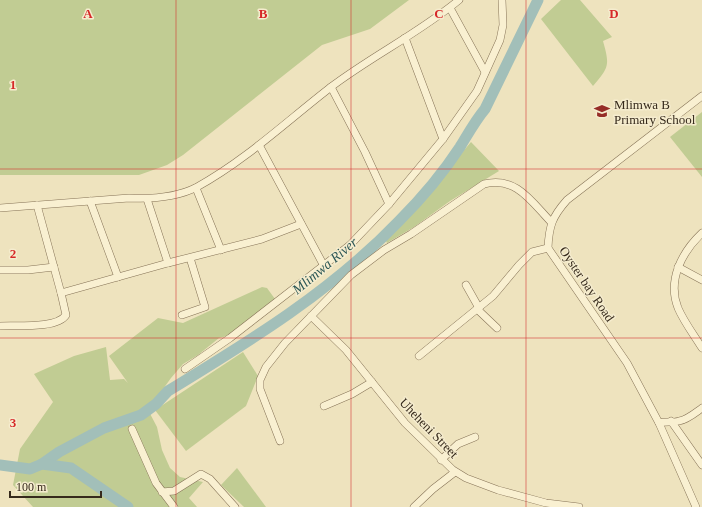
<svg xmlns="http://www.w3.org/2000/svg" width="702" height="507" font-family="'Times New Roman',serif">
	<style>
		.green { fill: #c1cc93 }
		.lines { fill: none; stroke-linecap: round; stroke-linejoin: round }
		.river { stroke: #a2bfb9; stroke-width: 11 }
		.street-casing { stroke: #867357; stroke-width: 8 }
		.street { stroke: #f9f0d1; stroke-width: 7 }
		.grid { fill: none; stroke: #d62828; stroke-width: 1; stroke-opacity: 0.55 }
		.labels { text-anchor: middle; dominant-baseline: central; stroke-width: 3; stroke-linejoin: round; paint-order: stroke }
		.poi-label { font-size: 13px; fill: #362a1c; stroke: #f5ecce; text-anchor: start }
		.street-label { font-size: 13px; fill: #362a1c; stroke: #f5ecce }
		.water-label { font-size: 14px; font-style: italic; fill: #2b5655; stroke: #f5ecce }
		.grid-label { font-size: 13px; text-anchor: middle; font-weight: bold; fill: #d62828; stroke: #f5ecce; stroke-width: 3; stroke-linejoin: round; paint-order: stroke }
	</style>
	<rect width="100%" height="100%" fill="#eee3be"/>
	<g class="green">
		<polygon points="0,0 409,0 370,29 322,45 183,155 167,165 139,175 0,175"/>
		<path d="M561,0H580L612,37L603,41C610,66 609,67 593,86L541,19Z"/>
		<polygon points="702,112 702,177 670,137"/>
		<polygon points="471,142 499,171 450,201 414,227 387,243 385,239 412,212"/>
		<polygon points="262,287 267,288 275,299 227,336 219,338 198,355 183,364 171,378 158,396 146,406 157,427 162,450 170,468 180,477 203,482 189,498 197,507 33,507 13,485 20,449 53,402 34,374 74,356 106,347 110,380 124,379 128,383 109,356 158,318 183,323"/>
		<polygon points="243,352 258,376 246,406 186,451 155,410"/>
		<polygon points="237,468 266,507 244,507 221,485"/>
	</g>
	<g class="lines">
		<g class="river">
			<path d="M42,464L59,452L104,428L141,415L156,404L168,391C250,341 332,291 399,221C421,199 443,173 460,147C468,134 475,121 485,109L538,0"/>
			<polyline points="0,465 30,469 42,464 71,468 128,507"/>
		</g>
		<defs>
			<g id="street">
				<polyline points="450,8 485,72"/>
				<polyline points="405,38 443,139"/>
				<polyline points="331,87 365,152 389,204"/>
				<polyline points="259,145 324,266"/>
				<polyline points="196,188 221,250"/>
				<polyline points="147,199 168,263"/>
				<polyline points="90,201 118,277"/>
				<polyline points="37,205 61,293 168,263 262,239 301,224"/>
				<path d="M0,208L129,198C151,199 176,198 197,187C246,160 287,121 331,87C372,56 419,33 459,0"/>
				<path d="M702,233C682,252 667,280 678,308C684,322 694,335 702,348"/>
				<polyline points="678,267 702,280"/>
				<polyline points="0,270 28,270 54,267"/>
				<polyline points="466,285 479,308"/>
				<polyline points="477,309 497,328"/>
				<polyline points="182,315 205,307 190,258"/>
				<polyline points="311,316 346,350 405,423 453,470 466,478 498,490 546,503 579,507"/>
				<path d="M0,326C16,325 57,329 66,315L61,293"/>
				<polyline points="419,356 493,296 519,265 532,252 548,248"/>
				<polyline points="185,369 230,338 350,245 389,204 443,139 477,91 500,40 503,25 502,0"/>
				<polyline points="324,406 352,394 372,382"/>
				<polyline points="671,421 702,465"/>
				<path d="M659,423C665,421 672,423 679,421C687,420 695,413 702,408"/>
				<polyline points="132,429 156,483 174,507"/>
				<path d="M280,441L260,389V380L266,367L285,343L351,275L384,250L411,234L484,184C516,176 531,201 551,222"/>
				<polyline points="441,460 458,444 475,437"/>
				<polyline points="162,492 174,491 201,474 210,479 235,507"/>
				<polyline points="414,507 433,489 455,472"/>
				<path d="M696,507L659,423L627,363L548,248C549,226 552,217 567,200L702,96"/>
			</g>
		</defs>
		<use href="#street" class="street-casing"/>
		<use href="#street" class="street"/>
	</g>
	<path class="grid" d="M176,0V507M351,0V507M526,0V507M0,169H702M0,338H702"/>
	<defs>
		<symbol id="school-bare" viewBox="-9 -9 18 18"><path d="M0-5L7-2L0 1L-7-2ZM-4 1L0 2.5L4 1V4Q0 6-4 4Z" fill="#962d27" stroke="#f5ecce" stroke-width="2.5" paint-order="stroke"/></symbol>
	</defs>
	<g fill-rule="evenodd">
		<use href="#school-bare" x="591" y="100" width="22" height="22"/>
	</g>
	<g class="labels">
		<g class="poi-label">
			<text x="614" y="104">Mlimwa B<tspan x="614" dy="15">Primary School</tspan></text>
		</g>
		<g class="street-label">
			<text transform="translate(587 284) rotate(56)">Oyster bay Road</text>
			<text transform="translate(429 428) rotate(46)">Uheheni Street</text>
		</g>
		<g class="water-label">
			<text transform="translate(325 266) rotate(-40)">Mlimwa River</text>
		</g>
	</g>
	<g class="grid-label">
		<text x="88" y="18">A</text>
		<text x="263" y="18">B</text>
		<text x="439" y="18">C</text>
		<text x="614" y="18">D</text>
		<text x="13" y="89">1</text>
		<text x="13" y="258">2</text>
		<text x="13" y="427">3</text>
	</g>
	<path d="M10 491v6h91v-6" fill="none" stroke="#362a1c" stroke-width="2"/>
	<text x="16" y="491" font-size="12" fill="#362a1c" stroke="#f5ecce" stroke-width="3" paint-order="stroke">100 m</text>
</svg>
